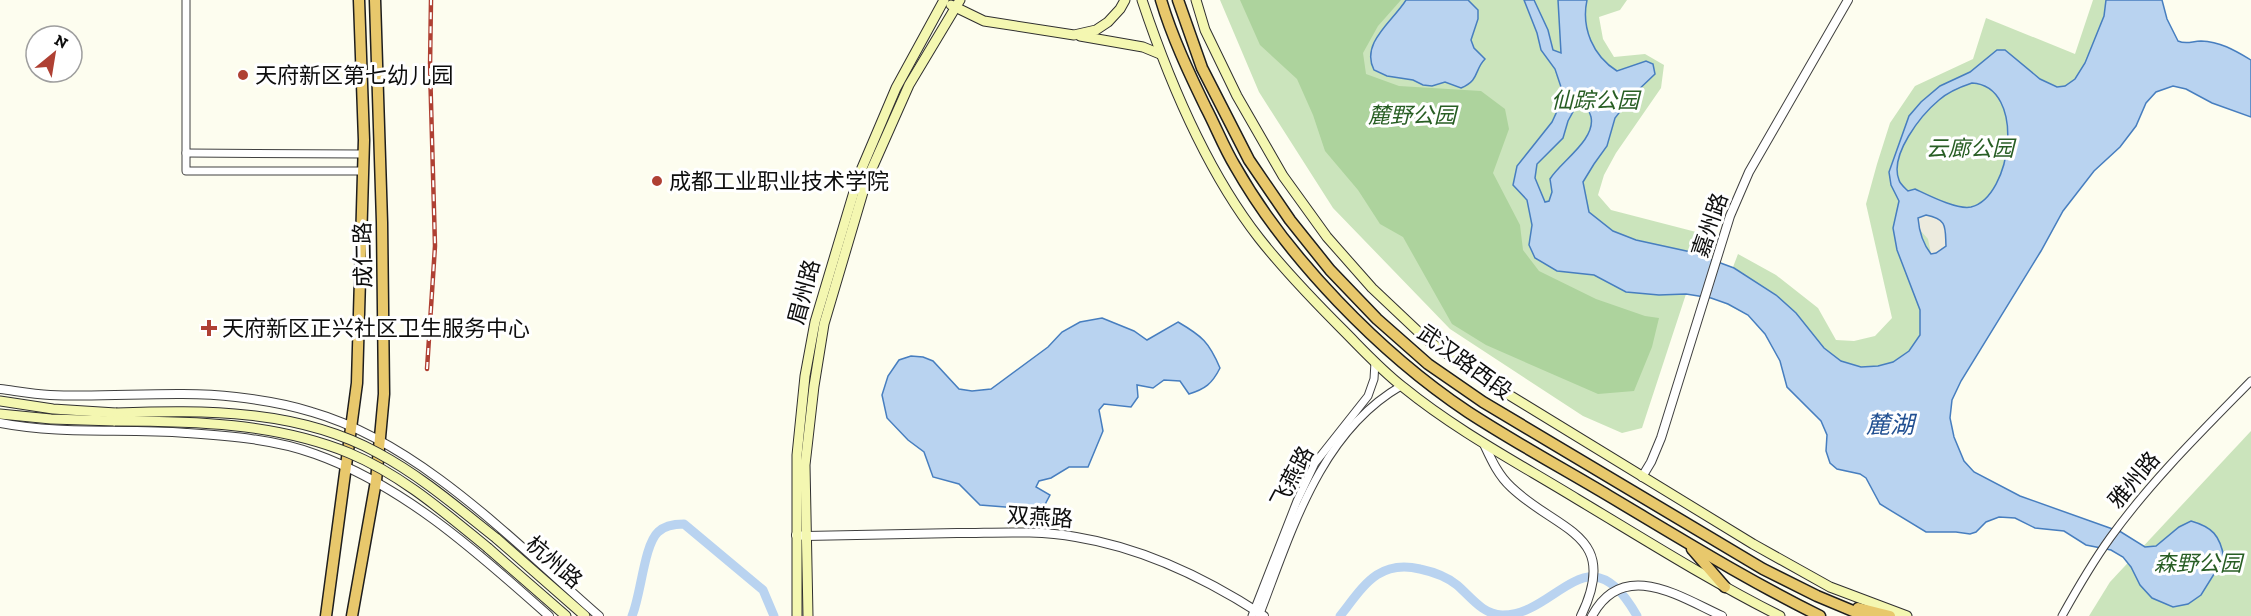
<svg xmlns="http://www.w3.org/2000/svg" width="2251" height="616" font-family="'Zilla Slab','Noto Sans SC',serif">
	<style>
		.green { fill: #cbe4bc }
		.forest { fill: #add39d }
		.plaza { fill: #edebde }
		.water { fill: #b9d3f0; stroke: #477ebf; stroke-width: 1.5; fill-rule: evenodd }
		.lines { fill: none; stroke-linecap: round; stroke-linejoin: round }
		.canal { stroke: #b9d3f0; stroke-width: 9 }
		.minor-casing { stroke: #404040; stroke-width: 9 }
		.tertiary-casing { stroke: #404040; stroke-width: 10 }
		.secondary-casing { stroke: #2f2f2f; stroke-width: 11 }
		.trunk-casing { stroke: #1e1e1e; stroke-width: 13 }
		.minor { stroke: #fff; stroke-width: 7 }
		.tertiary { stroke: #fff; stroke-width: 8 }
		.secondary { stroke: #f4f7b1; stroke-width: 9 }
		.trunk { stroke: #e8c86c; stroke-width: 10 }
		.rail-casing { stroke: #af4033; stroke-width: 4.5 }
		.rail { stroke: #fff; stroke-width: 2; stroke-dasharray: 7; stroke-linecap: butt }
		.secondary-bridge-casing { stroke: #2f2f2f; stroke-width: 11; stroke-linecap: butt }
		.secondary-bridge { stroke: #f4f7b1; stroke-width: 9 }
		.poi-dot { fill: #af4033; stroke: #fff; stroke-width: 2 }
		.labels { text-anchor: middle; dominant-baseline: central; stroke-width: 6; stroke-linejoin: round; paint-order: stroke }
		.poi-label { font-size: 22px; fill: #0d0d0d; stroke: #fff; text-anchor: start }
		.park-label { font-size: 22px; font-style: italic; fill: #285e24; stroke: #fff }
		.street-label { font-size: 22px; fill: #0d0d0d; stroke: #fff }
		.water-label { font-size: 24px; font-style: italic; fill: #235192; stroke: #fff }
	</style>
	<rect width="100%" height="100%" fill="#fdfdef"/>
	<g class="green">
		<polygon points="1220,0 1627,0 1620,10 1599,17 1603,39 1614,57 1645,54 1664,65 1661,88 1616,153 1604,175 1598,195 1611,210 1700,233 1686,294 1642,428 1622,433 1583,416 1450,329 1333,208 1259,92"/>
		<polygon points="2093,0 2147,0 1866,478 1860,474 1837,469 1830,463 1826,451 1827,435 1821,421 1787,387 1780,361 1765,334 1748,315 1720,301 1738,254 1776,275 1818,308 1836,340 1854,341 1875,336 1892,318 1866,204 1877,164 1890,123 1915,86 1973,59 1986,18 2075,54"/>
		<polygon points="2251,431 2251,616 2089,616 2110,582"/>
	</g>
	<polygon class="forest" points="1240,0 1401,0 1378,26 1363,53 1366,74 1399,86 1481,91 1505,109 1509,129 1493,173 1520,225 1523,250 1539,271 1596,299 1645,316 1659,318 1652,347 1634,391 1598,394 1486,345 1452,324 1403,237 1380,224 1358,190 1325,151 1313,115 1297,79 1260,45"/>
	<polygon class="plaza" points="1926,215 1941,220 1947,232 1946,246 1936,253 1931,254 1928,239 1919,229 1918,218"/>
	<g class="water">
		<path d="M1406,0H1468L1478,10V19L1471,40L1474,48L1485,59C1474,70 1480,80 1461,88L1445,82L1432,86L1423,85L1413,80L1387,76L1374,70C1360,43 1393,21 1406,0Z"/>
		<path d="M1524,0H1534L1548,30L1553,50L1561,53L1558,0H1587C1581,28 1593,56 1617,71L1646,61L1653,64L1655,74L1632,96L1615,118L1607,146L1594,164L1583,182L1589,212L1613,231L1636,240L1691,252L1734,268L1776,295L1796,313L1824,348L1841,361L1861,367L1878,366L1893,362L1909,351L1920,335V310L1897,250L1893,228L1899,201L1891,185L1889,172L1909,116L1921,102L1940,86L1970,72L1997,50H2005L2040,79L2057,87L2065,86L2075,79L2085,63L2104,16L2106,0H2162L2167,19L2178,41C2187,45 2192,41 2201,41C2221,42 2234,50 2251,60V117L2212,103L2186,89L2173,86L2156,92L2146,103L2136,126L2120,147L2094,171L2063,211L2041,251L1961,381L1952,400L1950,418L1954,437L1964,461L1974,472L2020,496L2121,532L2145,547L2156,546L2179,527L2191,521C2212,527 2220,535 2224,558L2201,595L2188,604L2173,607L2152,598L2140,585L2131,567L2123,557L2111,550L2086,545L2064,531L2035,528L2015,518L1999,517L1986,522L1976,532L1970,534L1956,532H1926L1880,504L1866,478L1860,474L1837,469L1830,463L1826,451L1827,435L1821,421L1787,387L1780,361L1765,334L1748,315L1728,304L1711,298L1686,294L1659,295L1626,292L1594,275L1557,271L1535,258L1529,245L1532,225L1527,200L1513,185L1517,166L1552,122L1564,96L1555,69L1541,50L1537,33ZM1972,83C2027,86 2012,197 1971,207C1957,210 1928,195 1915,189L1908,191C1905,188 1900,184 1899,180C1889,155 1921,115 1939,100C1948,92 1960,87 1972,83ZM1579,101L1586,104C1587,108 1590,113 1591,117C1596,140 1560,162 1550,179L1552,192L1549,201L1545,202L1535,178L1537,164L1563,138L1568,121ZM1926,215C1948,219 1945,228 1946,246L1936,253L1931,254C1923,244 1919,230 1918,218Z"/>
		<path d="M1102,318L1134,331L1147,340L1178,322C1202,336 1209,342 1220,368C1212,384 1205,389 1189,394L1180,381L1164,380L1153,388L1137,385L1138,397L1131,407L1104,404L1099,410L1103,431L1088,467H1069L1051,478L1039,481L1036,487L1050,495L1042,510L980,505L959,484L933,477L924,452L908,440L887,418L882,395L888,376L899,360L911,356L923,357L933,361L959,389L972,391L991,389L1048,347L1062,332L1080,322Z"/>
	</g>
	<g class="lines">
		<g class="canal">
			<path d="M632,616C641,595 644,545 658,532C665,525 675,524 684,524L763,590L774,616"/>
			<path d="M1340,616C1363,587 1378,559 1420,569C1434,572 1446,576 1457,585C1471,597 1482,614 1502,615C1557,616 1588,528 1637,616"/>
		</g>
		<defs>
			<g id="minor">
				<polyline points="186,0 186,171 363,171"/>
				<polyline points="186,153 363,154"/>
				<polyline points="1252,616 1297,501 1315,463 1368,396 1374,379 1375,362"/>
				<path d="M1259,616C1291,534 1319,433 1401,386"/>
				<path d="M2062,616C2077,589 2092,563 2110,538C2151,481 2202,431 2251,381"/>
			</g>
			<g id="tertiary">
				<path d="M0,389C16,391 33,394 50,395C111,398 175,390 236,397C262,400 287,404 312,412C420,443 515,543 599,616"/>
				<path d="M0,423C61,435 124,428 186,433C229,436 274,439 315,454C405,486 479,554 549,616"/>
				<path d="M1484,444C1491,459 1498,475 1511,487C1558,532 1621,533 1581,616"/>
				<polyline points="1642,477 1651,462 1661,438 1730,216 1749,172 1848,0"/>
				<path d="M796,535L806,536C856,535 907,534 957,533C996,533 1036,530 1076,537C1144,548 1206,578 1264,616"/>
				<path d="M1592,616C1623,558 1680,597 1722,616"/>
			</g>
			<g id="secondary">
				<path d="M1142,0C1169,81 1206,170 1259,238C1285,271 1314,301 1343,330C1362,349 1381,370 1403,387C1457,431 1518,463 1577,499C1644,539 1710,581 1780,616"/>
				<polyline points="1196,0 1205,30 1237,96 1283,176 1327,237 1372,288 1426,339 1483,379 1753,544 1830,587 1907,616"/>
				<polyline points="951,5 984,21 1074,35 1096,30 1108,22 1120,9 1125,0"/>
				<polyline points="1080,36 1143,47 1160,54"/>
				<polyline points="0,401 53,409 116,413"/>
				<polyline points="0,414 51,419 115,421"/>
				<polyline points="496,538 585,616"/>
				<polyline points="488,548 566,616"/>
				<polyline points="797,616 797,455 805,376 815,322 859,175 896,88 944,0"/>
				<polyline points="808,616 805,465 814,386 824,324 866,182 909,85 960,0"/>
			</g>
			<g id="trunk">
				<path d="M1161,0C1172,37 1189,73 1206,108C1216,127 1224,148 1235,166C1287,258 1381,354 1468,412C1514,442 1562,468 1609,496C1678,537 1747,580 1820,616"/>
				<polyline points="1178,0 1202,68 1249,160 1290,220 1330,270 1377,319 1428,364 1483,402 1763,569 1817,596 1865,616"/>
				<polyline points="1692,549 1725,587"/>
				<polyline points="1858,608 1890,616"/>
				<polyline points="326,616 357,383 364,140 359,0"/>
				<polyline points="352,616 376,481 384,394 382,222 375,0"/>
			</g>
		</defs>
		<use href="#minor" class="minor-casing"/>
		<use href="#tertiary" class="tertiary-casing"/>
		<use href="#secondary" class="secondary-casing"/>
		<use href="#trunk" class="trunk-casing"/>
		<use href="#minor" class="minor"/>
		<use href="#tertiary" class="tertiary"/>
		<use href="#secondary" class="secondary"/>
		<use href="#trunk" class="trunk"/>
		<defs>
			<polyline id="rail" points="427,369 435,246 430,67 431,0"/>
		</defs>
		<use href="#rail" class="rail-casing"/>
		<use href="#rail" class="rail"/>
		<defs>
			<g id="secondary-bridge">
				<path d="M116,413C205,410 298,409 378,453C421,476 458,508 496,538"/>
				<path d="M115,421C193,421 276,423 349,453C402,475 445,513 488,548"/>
			</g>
		</defs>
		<use href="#secondary-bridge" class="secondary-bridge-casing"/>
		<use href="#secondary-bridge" class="secondary-bridge"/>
	</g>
	<g class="poi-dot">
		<circle cx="243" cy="75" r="6"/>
		<circle cx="657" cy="181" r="6"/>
		<path d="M206 319h6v6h6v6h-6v6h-6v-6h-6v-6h6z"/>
	</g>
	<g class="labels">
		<g class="poi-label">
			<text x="255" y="75">天府新区第七幼儿园</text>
			<text x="669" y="181">成都工业职业技术学院</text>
			<text x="222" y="328">天府新区正兴社区卫生服务中心</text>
		</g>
		<g class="park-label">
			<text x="1595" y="100">仙踪公园</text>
			<text x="1412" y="115">麓野公园</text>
			<text x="1970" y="148">云廊公园</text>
			<text x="2198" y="563">森野公园</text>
		</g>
		<g class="street-label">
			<text transform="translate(1710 225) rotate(-71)">嘉州路</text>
			<text transform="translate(363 255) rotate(-91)">成仁路</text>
			<text transform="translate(804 292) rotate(-75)">眉州路</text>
			<text transform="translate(1465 362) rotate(36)">武汉路西段</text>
			<text transform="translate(1292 477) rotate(-62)">飞燕路</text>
			<text transform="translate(2134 480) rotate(-50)">雅州路</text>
			<text transform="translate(1040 517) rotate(4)">双燕路</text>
			<text transform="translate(554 562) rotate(41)">杭州路</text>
		</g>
		<g class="water-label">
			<text x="1890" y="424">麓湖</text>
		</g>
	</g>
	<g transform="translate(54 54) rotate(30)"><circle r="28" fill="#ffffff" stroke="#9e9e9e" stroke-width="1.5"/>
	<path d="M0-4.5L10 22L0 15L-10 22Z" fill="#af4033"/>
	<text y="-9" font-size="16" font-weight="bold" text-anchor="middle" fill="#0d0d0d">N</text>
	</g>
</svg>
